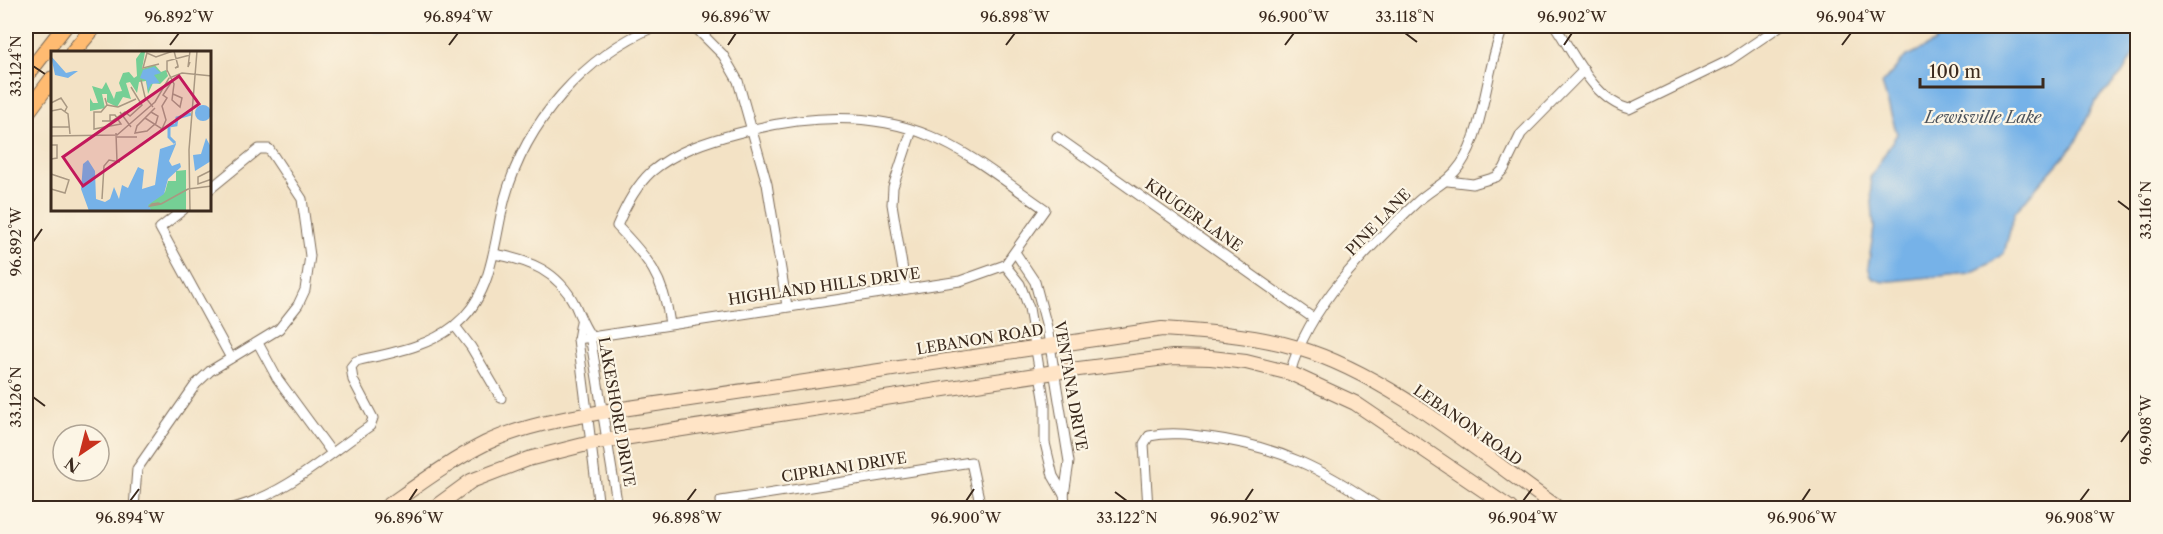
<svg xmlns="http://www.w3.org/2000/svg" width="2163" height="534" font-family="'Libre Caslon Text',serif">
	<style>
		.water { fill: #76b2e8; stroke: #586e83; stroke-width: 1.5 }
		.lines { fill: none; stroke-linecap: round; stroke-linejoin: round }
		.river { stroke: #76b2e8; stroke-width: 15 }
		.minor-casing { stroke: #7b6a58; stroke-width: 11 }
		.secondary-casing { stroke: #7b6a58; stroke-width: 16 }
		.primary-casing { stroke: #7b6a58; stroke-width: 17 }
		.minor { stroke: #fff; stroke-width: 9 }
		.secondary { stroke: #ffe4c6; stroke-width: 14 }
		.primary { stroke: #ffbb71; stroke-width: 15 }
		.ticks { fill: none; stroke: #3b2a1e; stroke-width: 2 }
		.labels { text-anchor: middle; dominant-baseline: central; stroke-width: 4.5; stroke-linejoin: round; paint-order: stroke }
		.street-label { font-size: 15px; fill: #3b2a1e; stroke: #fcf5e5 }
		.water-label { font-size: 16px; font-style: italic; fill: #4d535b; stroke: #fcf5e5 }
		.inset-river { fill: none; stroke: #76b2e8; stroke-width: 3 }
		.inset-road { fill: none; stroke: #a99882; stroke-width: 1.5 }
		.view { fill: #c2185b; fill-opacity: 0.15; stroke: #c2185b; stroke-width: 3 }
		.inset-edge { fill: none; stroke: #3b2a1e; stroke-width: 3 }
		.neatline { fill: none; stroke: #3b2a1e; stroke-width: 2 }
		.ticks-label { font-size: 15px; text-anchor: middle; fill: #3b2a1e }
	</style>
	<rect width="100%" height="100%" fill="#fcf5e5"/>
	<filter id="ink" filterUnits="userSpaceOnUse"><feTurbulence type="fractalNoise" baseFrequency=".0167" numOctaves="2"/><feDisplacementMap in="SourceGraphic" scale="12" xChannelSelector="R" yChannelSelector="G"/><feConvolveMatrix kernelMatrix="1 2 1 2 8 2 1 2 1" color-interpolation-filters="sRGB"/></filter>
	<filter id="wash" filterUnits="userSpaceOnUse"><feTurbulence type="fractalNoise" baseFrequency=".008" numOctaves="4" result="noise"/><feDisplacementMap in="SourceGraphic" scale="24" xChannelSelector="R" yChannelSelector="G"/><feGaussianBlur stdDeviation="1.35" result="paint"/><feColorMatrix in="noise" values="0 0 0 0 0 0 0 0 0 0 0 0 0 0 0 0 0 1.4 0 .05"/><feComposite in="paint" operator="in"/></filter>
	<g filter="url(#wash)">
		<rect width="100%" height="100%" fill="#f3e2c5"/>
		<polygon class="water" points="1944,26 2137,26 2137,48 2122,74 2095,102 2074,145 2015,212 2004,253 1989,264 1970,273 1882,282 1872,278 1868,267 1874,228 1870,178 1897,134 1882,84 1905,57 1934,43"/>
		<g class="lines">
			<polyline class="river" points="378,26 390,28 394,26"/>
		</g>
	</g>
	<g filter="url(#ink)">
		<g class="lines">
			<defs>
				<g id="minor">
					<polyline points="694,26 723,55 738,81 767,184 787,306"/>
					<path d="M1555,26C1575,55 1593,99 1629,109L1730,60L1780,26"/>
					<polyline points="1057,137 1313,318"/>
					<polyline points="1448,181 1473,184 1496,177 1504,169 1521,134 1584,70"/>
					<polyline points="183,210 160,228 231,358"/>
					<polyline points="1015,252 1035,282 1047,327 1069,462 1064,495 1066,508"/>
					<path d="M494,254C529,260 558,271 575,305C580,316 583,325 590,335L618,508"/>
					<polyline points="1005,265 1020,284 1029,308 1045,404 1045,443 1053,476 1064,495"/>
					<polyline points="906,289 892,204 893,187 912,130"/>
					<polyline points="581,322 578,339 599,508"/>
					<polyline points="455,326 471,347 501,398"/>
					<path d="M578,339L960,281L1005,265L1045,209C1008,184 972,153 930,136C868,110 801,116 738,133C707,141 676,151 651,172C636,186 625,207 617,226C648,258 664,277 670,324"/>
					<polyline points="258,343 277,378 332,453"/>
					<path d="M1290,373C1309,305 1366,250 1416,203C1432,188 1448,183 1461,164C1485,129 1486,66 1504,26"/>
					<polyline points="134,508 137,469 196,384 210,371 279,329 298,305 305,290 310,256 302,199 269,149 259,149 210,189"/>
					<path d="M233,508C286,494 326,456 370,426L373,418L353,380L351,367L356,361C390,353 426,348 454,326C494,295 493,243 505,198C526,122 584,56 656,26"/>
					<polyline points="722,508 721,501 971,462 981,508"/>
					<path d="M1148,508L1144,444L1149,436C1170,432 1188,434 1208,437C1278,446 1323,469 1380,508"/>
				</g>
				<g id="secondary">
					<path d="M385,508C418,485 450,461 486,443C522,426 563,419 602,412L1162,329C1208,332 1254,335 1298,348C1389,375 1481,454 1558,508"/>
					<polyline points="434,508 471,481 528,459 591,443 1055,372 1173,357 1211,358 1246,362 1290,373 1355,403 1510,508"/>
				</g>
				<g id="primary">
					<polyline points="73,52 95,26"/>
					<polyline points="26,76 65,26"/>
					<polyline points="26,114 52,79"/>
				</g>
			</defs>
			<use href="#minor" class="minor-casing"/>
			<use href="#secondary" class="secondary-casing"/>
			<use href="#primary" class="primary-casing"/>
			<use href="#minor" class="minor"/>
			<use href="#secondary" class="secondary"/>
			<use href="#primary" class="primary"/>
		</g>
	</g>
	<path class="ticks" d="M1405,33L1417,42M170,45L179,33M449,45L458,33M728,45L736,33M1006,45L1015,33M1285,45L1294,33M1564,45L1572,33M1842,45L1851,33M33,66L45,74M2118,201L2130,210M33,242L42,229M33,397L45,406M2121,442L2130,430M1115,492L1127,501M130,501L139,489M409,501L417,489M687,501L696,489M966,501L974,489M1245,501L1253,489M1523,501L1532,489M1802,501L1810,489M2080,501L2089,489"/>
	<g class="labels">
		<g class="street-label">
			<text transform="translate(1194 215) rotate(35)">KRUGER LANE</text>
			<text transform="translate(1378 222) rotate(-46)">PINE LANE</text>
			<text transform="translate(824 286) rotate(-8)">HIGHLAND HILLS DRIVE</text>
			<text transform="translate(980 339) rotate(-9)">LEBANON ROAD</text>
			<text transform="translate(1071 386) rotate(80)">VENTANA DRIVE</text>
			<text transform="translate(617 412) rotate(80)">LAKESHORE DRIVE</text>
			<text transform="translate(1468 425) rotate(35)">LEBANON ROAD</text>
			<text transform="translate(844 467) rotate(-9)">CIPRIANI DRIVE</text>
		</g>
		<g class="water-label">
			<text x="1983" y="117">Lewisville Lake</text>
		</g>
	</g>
	<g transform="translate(51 51)">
		<rect width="160" height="160" fill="#f3e2c5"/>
		<path d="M90,1H94L91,18L104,14L110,21L115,19L117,25L109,33L102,32L97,43L95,30L88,31L86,42L79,31L75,32L80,48L72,46L66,56L56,51V43H51L54,57L39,60V47L42,52H47L41,35L51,38L55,31L63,48L65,41L71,40L68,32L72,22L78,21L83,27L86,25L85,8ZM135,119V160H101L96,154L114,141L117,130H125V120Z" fill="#75cf95"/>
		<path d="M0,5L15,22L23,20H27L17,27L4,24ZM103,16L110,22L103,24L109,32L100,33L97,39L95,29L89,27L92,19ZM144 62a8 8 0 1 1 16 0a8 8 0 1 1-16 0ZM155,87L160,96V110L144,120L142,104L150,103ZM123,89L125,93L118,110L121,115L129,112L130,116L117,128L113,143L97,154L101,160H38L30,138L32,113L37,109L44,120L45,148L54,151L59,148L63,136L68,148L71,134L77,137L87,116L93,119L91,138L104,134L109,98L124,93Z" fill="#76b2e8"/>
		<path class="inset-river" d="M124,92L118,86V75L125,74L126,67L140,63"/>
		<path class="inset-road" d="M22,0H48M123,0L127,15L124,17L127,16V15M139,11L137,16L139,0M108,13L92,17L96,2L105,6L122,0M116,19L123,33L121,49L129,56L131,47L122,43M116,21V10L139,4M90,29L94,46L102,56M54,47L56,54L67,56M0,52L10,47L16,56L14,60M56,54L50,61H43V78L70,73L64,64H59V70M67,56L85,48M0,60L10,58L17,63L19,83M69,61L80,76M100,61L107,65L105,72L96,80L84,82L86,75L104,57M94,67L111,78L115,69L111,55L116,47L112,44L121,30M51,70H61L74,61L79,65L91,54L80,36M0,76H19M65,82L66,111M0,85L66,84L104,51L118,27L131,22L161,25M66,86H86M0,94H6V107L0,108M161,119L147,126V133L161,128M0,123L18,129L14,142L0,138M137,138L161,135M51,148L53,115L58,109L69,111M101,153L107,152L110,153L99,155ZM110,153L137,138M139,160L138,99L146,0"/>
		<path class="view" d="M128,25L148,53L32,135L12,106Z"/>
		<rect width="160" height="160" class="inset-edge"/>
	</g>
	<rect width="2163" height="534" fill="none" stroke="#fcf5e5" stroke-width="66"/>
	<g transform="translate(81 453) rotate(215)"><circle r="28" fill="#fcf5e5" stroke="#afa495" stroke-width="1.5"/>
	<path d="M0-4.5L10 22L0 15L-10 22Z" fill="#c8321e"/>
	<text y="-9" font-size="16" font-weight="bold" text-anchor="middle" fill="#3b2a1e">N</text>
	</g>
	<path d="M1920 78v9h123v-9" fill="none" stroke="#3b2a1e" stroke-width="3"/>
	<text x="1929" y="78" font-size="18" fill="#3b2a1e" stroke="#fcf5e5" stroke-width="4.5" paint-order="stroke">100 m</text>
	<rect x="33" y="33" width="2097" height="468" class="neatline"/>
	<g class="ticks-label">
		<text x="179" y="22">96.892°W</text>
		<text x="458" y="22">96.894°W</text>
		<text x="736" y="22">96.896°W</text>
		<text x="1015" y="22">96.898°W</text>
		<text x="1294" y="22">96.900°W</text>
		<text x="1405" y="22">33.118°N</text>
		<text x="1572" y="22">96.902°W</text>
		<text x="1851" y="22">96.904°W</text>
		<text transform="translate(16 66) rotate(-90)" y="5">33.124°N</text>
		<text transform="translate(2146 210) rotate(-90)" y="5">33.116°N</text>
		<text transform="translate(16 242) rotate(-90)" y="5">96.892°W</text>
		<text transform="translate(16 397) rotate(-90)" y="5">33.126°N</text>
		<text transform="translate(2146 430) rotate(-90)" y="5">96.908°W</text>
		<text x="130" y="523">96.894°W</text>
		<text x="409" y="523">96.896°W</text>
		<text x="687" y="523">96.898°W</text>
		<text x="966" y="523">96.900°W</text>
		<text x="1127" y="523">33.122°N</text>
		<text x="1245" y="523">96.902°W</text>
		<text x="1523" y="523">96.904°W</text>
		<text x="1802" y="523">96.906°W</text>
		<text x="2080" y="523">96.908°W</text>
	</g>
</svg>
